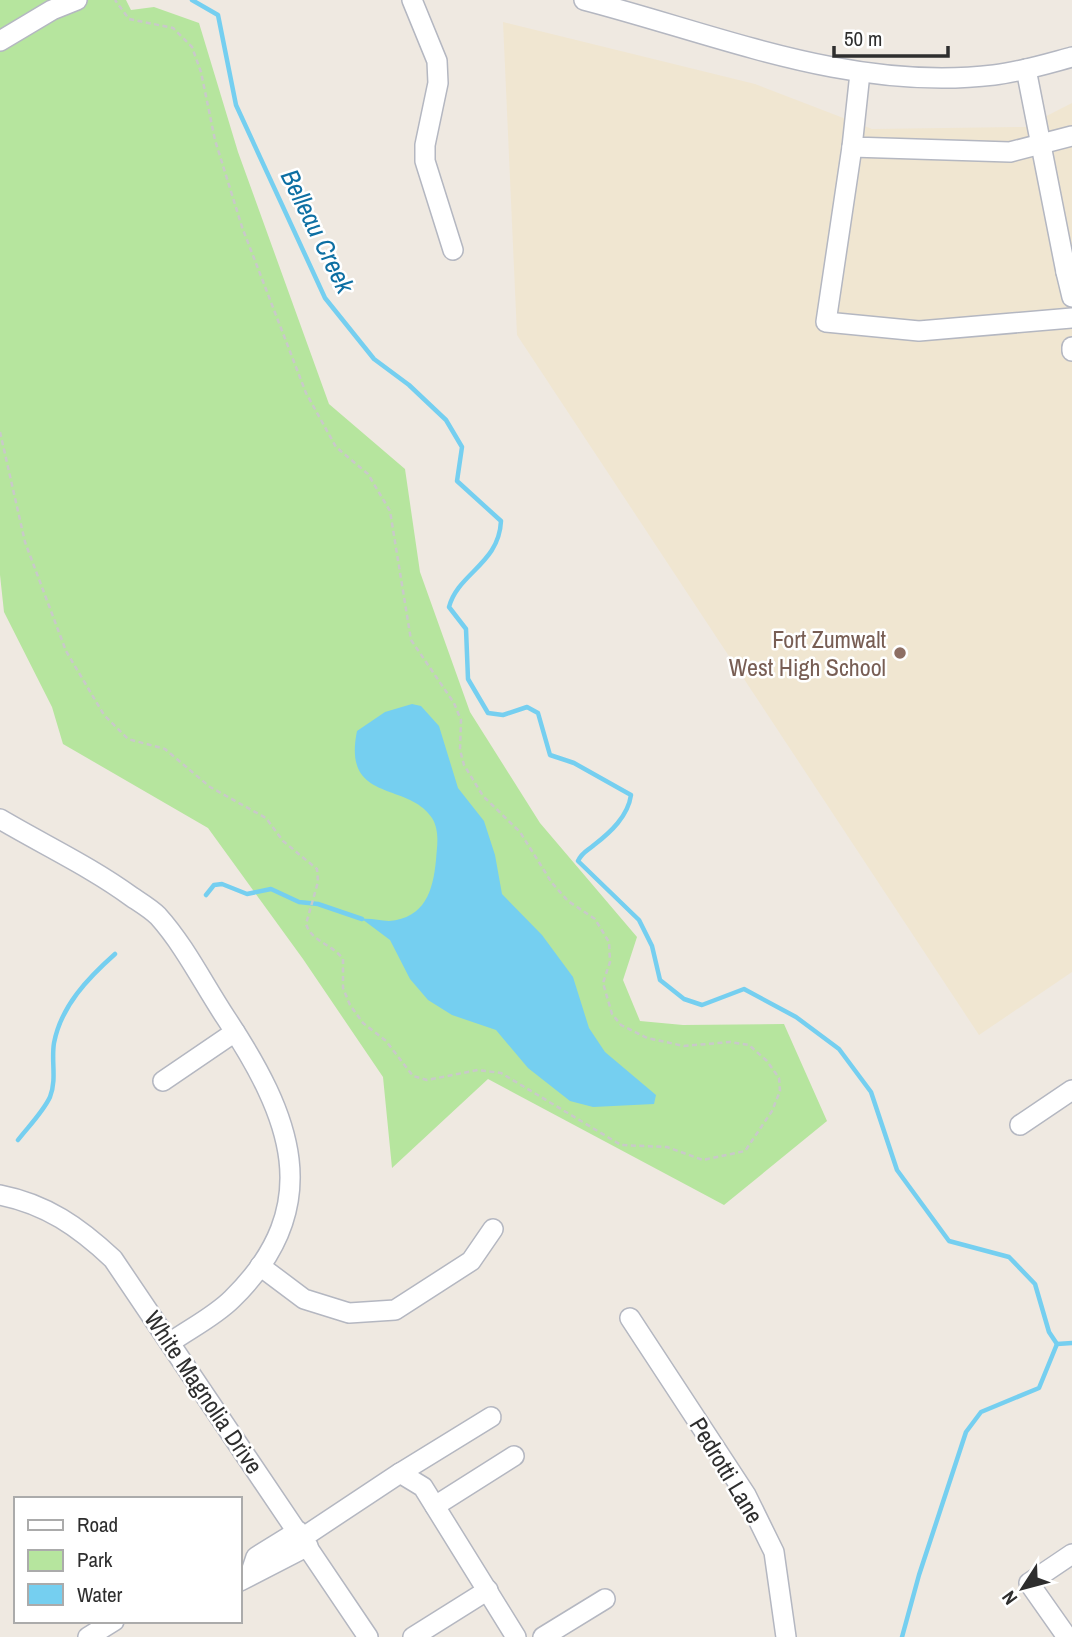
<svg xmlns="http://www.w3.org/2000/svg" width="1072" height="1637" font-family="'Archivo Narrow',sans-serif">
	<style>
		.education { fill: #f0e6d1 }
		.green { fill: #b6e59e }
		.water { fill: #75cff0 }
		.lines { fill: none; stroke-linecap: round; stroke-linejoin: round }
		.stream { stroke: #75cff0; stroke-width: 4.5 }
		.minor-casing { stroke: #b4b7c1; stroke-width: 22 }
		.path { stroke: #c9c9c9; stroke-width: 2.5; stroke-dasharray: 5 3.5; stroke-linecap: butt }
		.minor { stroke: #fff; stroke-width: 19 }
		.education-dot { fill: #8d6e63; stroke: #fff; stroke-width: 2.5 }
		.labels { text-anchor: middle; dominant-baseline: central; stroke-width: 5; stroke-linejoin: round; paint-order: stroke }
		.education-label { font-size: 24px; fill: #785e54; stroke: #fff; text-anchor: end }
		.street-label { font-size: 24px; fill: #2e2e2e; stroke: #fff }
		.water-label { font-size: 26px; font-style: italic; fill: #0d6fa3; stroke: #fff }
	</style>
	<rect width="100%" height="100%" fill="#efe9e1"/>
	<polygon class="education" points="503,22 755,84 872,129 1025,127 1072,103 1072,972 979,1035 517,335"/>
	<polygon class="green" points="0,0 126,0 131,10 154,7 199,23 238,152 329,404 405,469 420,572 470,712 540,823 637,937 623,980 640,1021 683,1025 784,1024 827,1121 724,1205 488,1079 392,1168 383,1077 303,959 208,828 63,744 52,707 4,612 0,575"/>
	<path class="water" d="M412,704L421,706L439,726L458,788L484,821L495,855L502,894L542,935L573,977L589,1028L605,1052L656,1095L654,1104L593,1107L570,1101L528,1068L496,1030L452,1015L428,1000L410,979L390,940L362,919C371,918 380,921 389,921C425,918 433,891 436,860C437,846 440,831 432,818C408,781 342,804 357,731L385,712Z"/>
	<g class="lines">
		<g class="stream">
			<path d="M192,0L218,15L236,105L325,298L374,359L409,385L446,420L462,447L457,481L501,521C499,564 458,573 449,607L466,629L468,679L488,713L503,715L527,707L538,713L550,755L574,763L631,795C628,816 611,832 594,845C587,851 582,852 578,861L639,920L652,946L660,980L684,999L702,1005L744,989L796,1017L839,1049L871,1092L897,1170L949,1241L1009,1257L1035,1284L1049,1332L1057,1344"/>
			<polyline points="206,895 214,885 222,884 247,894 271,889 299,902 318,904 362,919"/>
			<path d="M18,1140C28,1127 43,1112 50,1097C57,1079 51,1061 54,1043C61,1006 88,978 115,954"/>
			<polyline points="1057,1344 1072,1343"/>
			<polyline points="902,1637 919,1575 966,1432 981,1412 1039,1388 1057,1344"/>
		</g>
		<defs>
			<g id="minor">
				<polyline points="412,0 437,61 438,83 425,145 425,161 453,250"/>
				<path d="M584,0C719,35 852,92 994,75C1020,72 1046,64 1072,57"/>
				<polyline points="0,41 52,10 77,0"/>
				<polyline points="1026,69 1066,272"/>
				<polyline points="860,73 852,147 1010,152 1072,136"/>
				<polyline points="852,147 826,322 919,331 1072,318"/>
				<polyline points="1072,271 1066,272 1072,297"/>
				<polyline points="1072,347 1072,351"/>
				<path d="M0,819C44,845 91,867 132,897C141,903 151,909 158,916C185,946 204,985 226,1018C290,1115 328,1205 232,1299C215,1316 191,1328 171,1342"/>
				<polyline points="163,1081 235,1032"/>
				<polyline points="1020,1125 1072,1090"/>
				<path d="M0,1195C46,1204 79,1227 113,1259L368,1637"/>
				<polyline points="260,1266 304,1299 349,1313 395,1310 471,1261 493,1229"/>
				<polyline points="630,1318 746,1495 774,1552 786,1637"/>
				<polyline points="400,1473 491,1417"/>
				<polyline points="435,1506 514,1456"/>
				<polyline points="302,1538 400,1473 423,1487 516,1637"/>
				<polyline points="250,1575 256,1557 298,1531"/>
				<polyline points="240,1581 308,1546"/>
				<polyline points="88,1637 114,1621"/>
				<polyline points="413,1637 488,1590"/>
				<polyline points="543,1637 605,1599"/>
				<polyline points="1067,1637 1029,1583 1072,1554"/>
			</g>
		</defs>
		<use href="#minor" class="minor-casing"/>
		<path class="path" d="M0,432L25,542L66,651L104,715L128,739L165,749L210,787L266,818L283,841L317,869L318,882L306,924C312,942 332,944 343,959V988L350,1005L363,1023L386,1041L413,1076L427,1080L478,1070L501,1073L621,1145L667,1147L703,1160L745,1151L772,1111L780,1091L779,1078L767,1061L749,1045L730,1042L684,1046L647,1038L621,1025L612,1014L603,983L610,962L609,942L595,919L568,901L552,883L520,832L483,796L464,765L460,750L461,720L454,703L411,640L390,511L368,474L336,447L306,393L242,227L215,140L201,72L192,47L173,28L129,19L115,0"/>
		<use href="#minor" class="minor"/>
	</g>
	<circle class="education-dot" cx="900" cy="653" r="7"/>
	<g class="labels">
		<g class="education-label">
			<text x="886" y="639">Fort Zumwalt<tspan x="886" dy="28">West High School</tspan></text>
		</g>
		<g class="street-label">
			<text transform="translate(204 1392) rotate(56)">White Magnolia Drive</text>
			<text transform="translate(727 1470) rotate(59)">Pedrotti Lane</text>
		</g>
		<g class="water-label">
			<text transform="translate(318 231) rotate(64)">Belleau Creek</text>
		</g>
	</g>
	<rect x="14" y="1497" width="228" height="126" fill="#ffffff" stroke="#ababab" stroke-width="2"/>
	<rect x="28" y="1520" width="35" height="10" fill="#ffffff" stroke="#ababab" stroke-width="2"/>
	<text x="77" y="1532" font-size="21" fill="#2e2e2e">Road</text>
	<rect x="28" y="1550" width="35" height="21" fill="#b6e59e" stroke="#ababab" stroke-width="2"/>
	<text x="77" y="1567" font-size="21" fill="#2e2e2e">Park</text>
	<rect x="28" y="1584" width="35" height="21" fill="#75cff0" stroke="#ababab" stroke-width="2"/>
	<text x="77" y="1602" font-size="21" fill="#2e2e2e">Water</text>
	<g transform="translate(1023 1588) rotate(234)" stroke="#ffffff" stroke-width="5" paint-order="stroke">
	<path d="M0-5L12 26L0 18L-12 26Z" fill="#2e2e2e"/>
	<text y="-10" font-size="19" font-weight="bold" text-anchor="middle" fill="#2e2e2e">N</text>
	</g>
	<path d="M834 46v10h114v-10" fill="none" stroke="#2e2e2e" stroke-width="3.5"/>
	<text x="844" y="46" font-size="21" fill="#2e2e2e" stroke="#ffffff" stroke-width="5" paint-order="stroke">50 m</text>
</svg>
